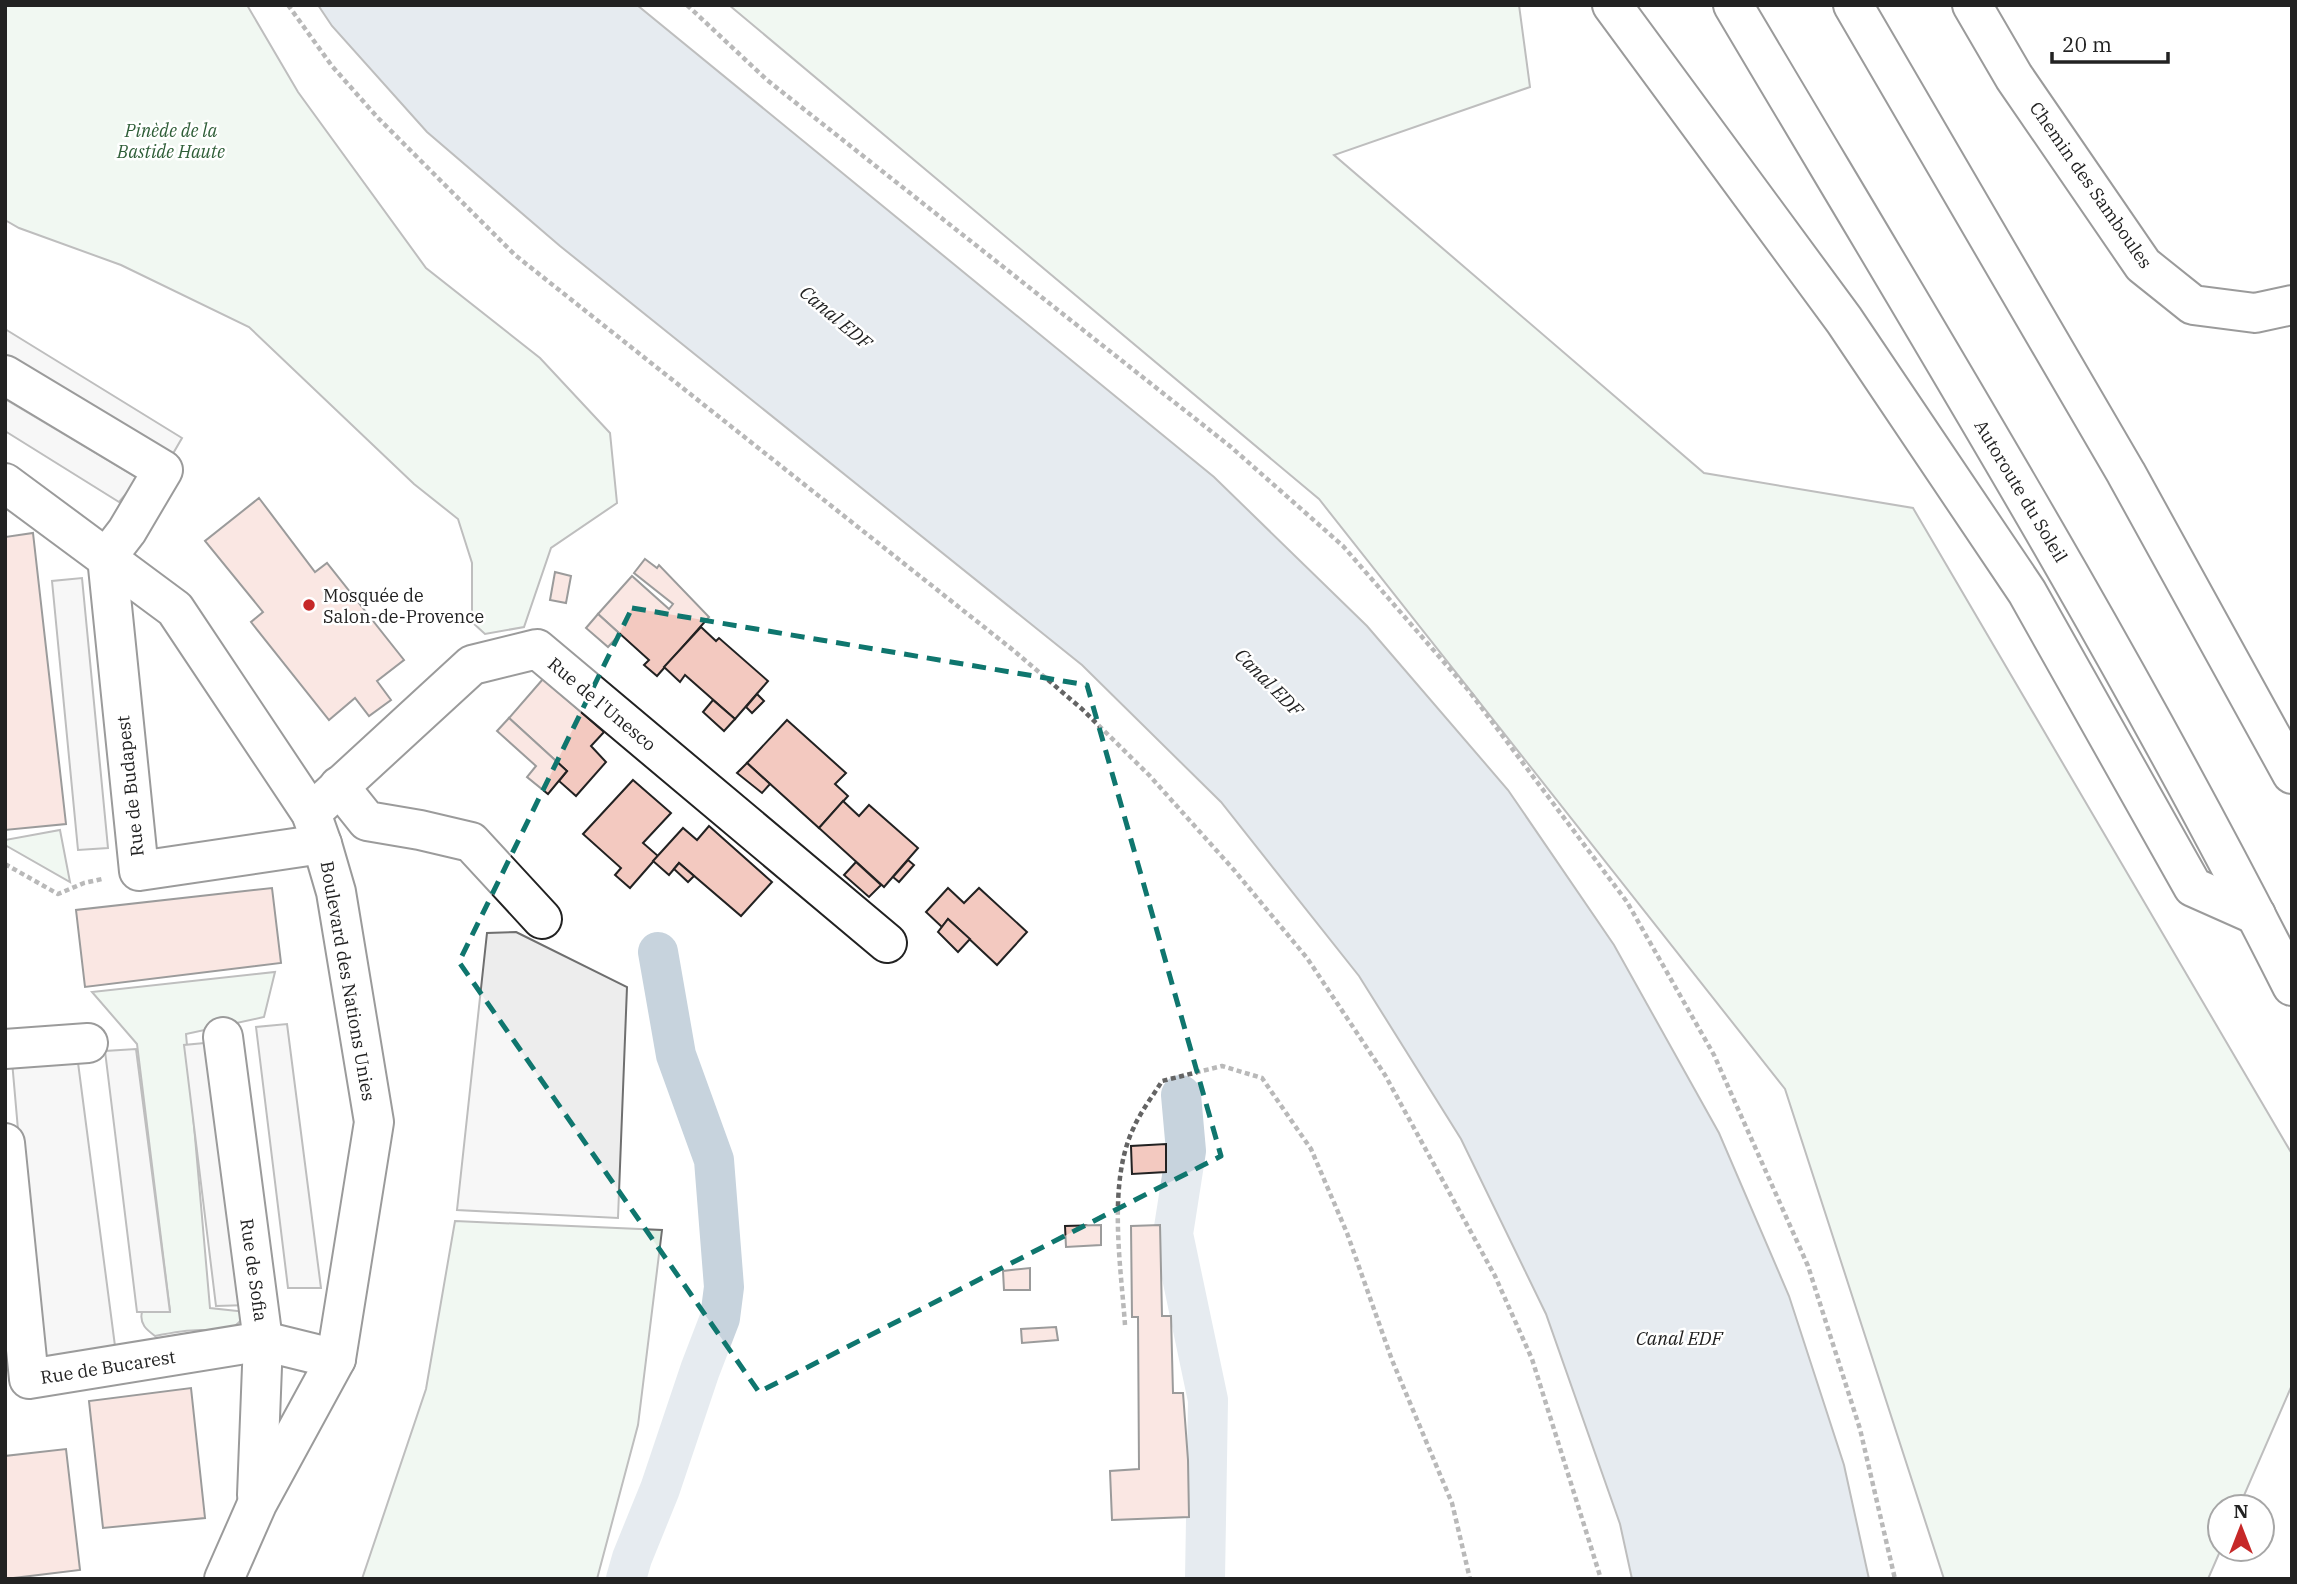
<svg xmlns="http://www.w3.org/2000/svg" width="2297" height="1584" font-family="'IBM Plex Serif',serif">
	<style>
		.green { fill: #e0efe3; stroke: #6f6f6f; stroke-width: 2 }
		.parking { fill: #ededed; stroke: #6f6f6f; stroke-width: 2 }
		.water { fill: #c7d3dd; stroke: #6f6f6f; stroke-width: 2 }
		.lines { fill: none; stroke-linecap: round; stroke-linejoin: round }
		.canal { stroke: #c7d3dd; stroke-width: 40 }
		.building { fill: #f3c9c0; stroke: #222; stroke-width: 2 }
		.minor-casing { stroke: #222; stroke-width: 42 }
		.highway-casing { stroke: #222; stroke-width: 42 }
		.path { stroke: #646464; stroke-width: 4.5; stroke-dasharray: 5 3.5; stroke-linecap: butt }
		.minor { stroke: #fff; stroke-width: 38 }
		.highway { stroke: #fff; stroke-width: 38 }
		.marked { fill: none; stroke: #0f766e; stroke-width: 5; stroke-dasharray: 14 9; stroke-linejoin: round }
		.poi-dot { fill: #c62828; stroke: #fff; stroke-width: 2.5 }
		.labels { text-anchor: middle; dominant-baseline: central; stroke-width: 5; stroke-linejoin: round; paint-order: stroke }
		.park-label { font-size: 18px; font-style: italic; fill: #2f5e38; stroke: #fff }
		.street-label { font-size: 18px; fill: #222; stroke: #fff }
		.poi-label { font-size: 18px; fill: #222; stroke: #fff; text-anchor: start }
		.water-label { font-size: 19px; font-style: italic; fill: #222; stroke: #fff }
	</style>
	<rect width="100%" height="100%" fill="#fff"/>
	<g class="green">
		<polygon points="5,5 247,5 298,92 426,268 540,358 610,433 617,503 551,548 524,627 485,634 472,622 472,563 458,519 414,484 249,327 121,265 19,228 5,220"/>
		<polygon points="729,5 1519,5 1530,87 1334,155 1704,473 1913,508 2292,1154 2292,1385 2239,1507 2220,1507 2221,1549 2208,1579 1944,1579 1785,1089 1319,499"/>
		<polygon points="60,830 70,882 5,845 5,840"/>
		<path d="M275,972L264,1017L186,1034L210,1308L247,1312C232,1335 224,1330 200,1330C185,1330 170,1333 155,1336C147,1330 139,1324 142,1312L170,1311L137,1044L92,992Z"/>
		<polygon points="455,1221 662,1230 638,1425 597,1579 362,1579 426,1389"/>
	</g>
	<g class="parking">
		<polygon points="5,329 182,438 171,457 5,357"/>
		<polygon points="5,399 139,479 119,502 5,431"/>
		<polygon points="82,578 108,848 78,850 52,581"/>
		<polygon points="516,932 627,987 618,1218 457,1210 487,933"/>
		<polygon points="287,1024 321,1288 288,1288 256,1027"/>
		<polygon points="215,1042 249,1305 216,1306 184,1045"/>
		<polygon points="136,1049 170,1312 137,1312 105,1051"/>
		<polygon points="77,1055 115,1346 38,1359 12,1061"/>
	</g>
	<polygon class="water" points="318,5 637,5 1214,477 1367,626 1508,790 1614,945 1719,1133 1789,1296 1844,1465 1869,1579 1632,1579 1620,1524 1546,1314 1461,1139 1359,976 1221,802 1082,665 560,246 427,132 332,26"/>
	<g class="lines">
		<g class="canal">
			<polyline points="1181,1095 1186,1151 1173,1234 1208,1400 1205,1579"/>
			<polyline points="626,1579 632,1558 660,1489 700,1370 720,1318 724,1287 714,1160 676,1055 658,952"/>
		</g>
	</g>
	<g class="building">
		<polygon points="259,498 315,572 327,563 404,660 377,681 391,700 369,716 355,698 329,720 251,622 263,612 205,541"/>
		<polygon points="33,533 66,824 5,830 5,537"/>
		<polygon points="645,559 657,568 659,565 709,617 657,676 644,665 649,660 598,614 632,576 669,609 673,604 634,573"/>
		<polygon points="555,572 571,576 566,603 550,600"/>
		<polygon points="598,614 620,634 608,647 586,628"/>
		<polygon points="701,627 716,641 719,638 768,681 735,719 685,675 680,682 664,667"/>
		<polygon points="543,679 604,732 591,746 606,762 576,796 559,781 567,771 509,718"/>
		<polygon points="757,694 764,701 752,713 746,707"/>
		<polygon points="713,700 735,719 724,731 703,712"/>
		<polygon points="509,718 567,771 548,794 527,777 536,766 497,731"/>
		<polygon points="787,720 846,773 835,784 848,796 819,828 747,763"/>
		<polygon points="747,763 770,784 762,793 737,773"/>
		<polygon points="633,780 671,813 643,843 658,856 630,888 615,875 621,868 583,834"/>
		<polygon points="843,801 859,816 869,805 918,848 884,887 819,828"/>
		<polygon points="709,826 772,882 741,916 679,863 669,875 653,861 683,828 697,840"/>
		<polygon points="908,860 914,865 899,882 893,877"/>
		<polygon points="856,862 881,885 869,897 844,875"/>
		<polygon points="679,863 694,876 688,882 674,869"/>
		<polygon points="272,888 281,963 85,987 76,910"/>
		<polygon points="948,888 964,903 979,888 1027,932 997,965 948,919 942,927 926,912"/>
		<polygon points="948,919 970,939 958,952 938,932"/>
		<polygon points="1166,1144 1166,1172 1132,1174 1131,1146"/>
		<polygon points="1101,1225 1101,1245 1066,1247 1065,1226"/>
		<polygon points="1160,1225 1162,1316 1171,1316 1173,1393 1183,1393 1188,1460 1189,1517 1112,1520 1110,1471 1139,1469 1138,1317 1132,1317 1131,1226"/>
		<polygon points="1030,1268 1030,1290 1004,1290 1003,1271"/>
		<polygon points="1056,1327 1058,1340 1022,1343 1021,1329"/>
		<polygon points="191,1388 205,1518 103,1528 89,1401"/>
		<polygon points="66,1449 80,1570 5,1579 5,1456"/>
	</g>
	<g class="lines">
		<defs>
			<g id="minor">
				<polyline points="1972,5 2014,77 2143,265 2193,305 2255,313 2292,305"/>
				<polyline points="5,375 163,470 127,531 107,557 139,871 322,844"/>
				<polyline points="5,483 175,609 311,813 322,844 336,892 374,1122 336,1359 257,1504 224,1579"/>
				<polyline points="339,786 367,821 420,830 471,842 542,919"/>
				<polyline points="311,813 472,665 537,649 887,943"/>
				<polyline points="223,1037 263,1341 257,1495"/>
				<polyline points="5,1049 88,1043"/>
				<polyline points="5,1143 29,1379 263,1341 336,1359"/>
			</g>
			<g id="highway">
				<polyline points="1612,5 1844,320 2027,592 2193,887 2256,915"/>
				<path d="M1733,5C1925,329 2123,650 2292,986"/>
				<polyline points="1853,5 2126,473 2292,774"/>
			</g>
		</defs>
		<use href="#minor" class="minor-casing"/>
		<use href="#highway" class="highway-casing"/>
		<g class="path">
			<polyline points="288,5 332,66 378,118 515,255 1013,650 1082,709 1149,775 1234,870 1307,958 1385,1075 1495,1276 1532,1359 1601,1579"/>
			<polyline points="687,5 767,80 1231,447 1343,546 1469,691 1627,902 1714,1055 1808,1266 1860,1429 1895,1579"/>
			<polyline points="5,864 58,894 84,883 102,879"/>
			<path d="M1125,1325C1121,1266 1107,1182 1134,1127C1141,1111 1153,1096 1162,1081L1222,1066L1262,1078L1311,1149L1347,1233L1392,1360L1452,1503L1470,1579"/>
		</g>
		<use href="#minor" class="minor"/>
		<use href="#highway" class="highway"/>
	</g>
	<path d="M0 0H2297V1584H0ZM632,608L1087,685L1221,1156L759,1392L459,962Z" fill="#fff" fill-opacity=".55" fill-rule="evenodd"/>
	<path class="marked" d="M632,608L1087,685L1221,1156L759,1392L459,962Z"/>
	<circle class="poi-dot" cx="309" cy="605" r="7"/>
	<g class="labels">
		<g class="park-label">
			<text x="171" y="130">Pinède de la<tspan x="171" dy="21">Bastide Haute</tspan></text>
		</g>
		<g class="street-label">
			<text transform="translate(2091 185) rotate(55)">Chemin des Samboules</text>
			<text transform="translate(2021 491) rotate(59)">Autoroute du Soleil</text>
			<text transform="translate(602 704) rotate(40)">Rue de l'Unesco</text>
			<text transform="translate(130 786) rotate(-96)">Rue de Budapest</text>
			<text transform="translate(348 981) rotate(80)">Boulevard des Nations Unies</text>
			<text transform="translate(254 1270) rotate(82)">Rue de Sofia</text>
			<text transform="translate(108 1367) rotate(-9)">Rue de Bucarest</text>
		</g>
		<g class="poi-label">
			<text x="323" y="595">Mosquée de<tspan x="323" dy="21">Salon-de-Provence</tspan></text>
		</g>
		<g class="water-label">
			<text transform="translate(836 317) rotate(40)">Canal EDF</text>
			<text transform="translate(1269 682) rotate(45)">Canal EDF</text>
			<text x="1679" y="1338">Canal EDF</text>
		</g>
	</g>
	<rect width="2297" height="1584" fill="none" stroke="#222222" stroke-width="14"/>
	<g transform="translate(2241 1528)"><circle r="33" fill="#ffffff" stroke="#a7a7a7" stroke-width="2"/>
	<path d="M0-5L12 26L0 18L-12 26Z" fill="#c62828"/>
	<text y="-10" font-size="19" font-weight="bold" text-anchor="middle" fill="#222222">N</text>
	</g>
	<path d="M2052 52v10h116v-10" fill="none" stroke="#222222" stroke-width="3.5"/>
	<text x="2062" y="52" font-size="21" fill="#222222" stroke="#ffffff" stroke-width="5" paint-order="stroke">20 m</text>
</svg>
